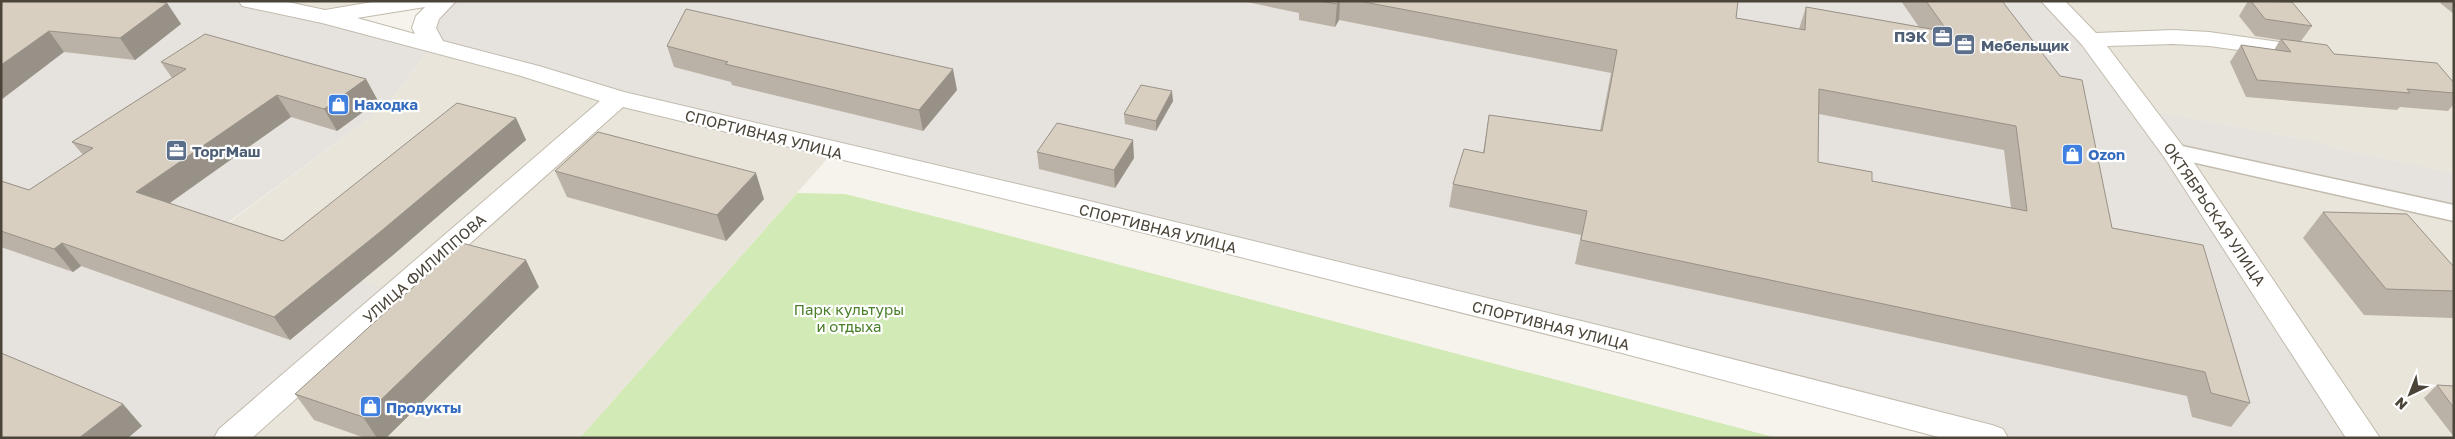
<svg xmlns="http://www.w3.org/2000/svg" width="2455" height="439" font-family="'Golos Text',sans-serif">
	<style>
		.residential { fill: #eae5da }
		.industrial { fill: #e6e2dd }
		.green { fill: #d2eab5 }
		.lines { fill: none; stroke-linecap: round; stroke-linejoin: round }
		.service-casing { stroke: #c2bbae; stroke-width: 3 }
		.minor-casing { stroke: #c2bbae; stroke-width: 2 }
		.service { fill: #fff; fill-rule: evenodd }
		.minor { fill: #fff; fill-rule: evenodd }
		.wall { fill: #bab2a6; fill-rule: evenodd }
		.shaded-wall { fill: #979187 }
		.building { fill: #d8cfc1; stroke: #979187; fill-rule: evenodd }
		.labels { text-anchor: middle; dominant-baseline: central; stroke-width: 4.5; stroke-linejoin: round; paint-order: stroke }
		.service-label { font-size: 15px; font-weight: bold; fill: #4e5e75; stroke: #fff; text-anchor: start }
		.shop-label { font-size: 15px; font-weight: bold; fill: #366cbe; stroke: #fff; text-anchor: start }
		.street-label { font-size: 15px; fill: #4b4439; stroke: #fff }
		.park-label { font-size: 15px; fill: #4a7f2a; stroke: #fff }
	</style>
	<rect width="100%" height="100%" fill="#f6f3ec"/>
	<g class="residential">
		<polygon points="250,1 421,1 325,17"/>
		<polygon points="2052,1 2454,1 2454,173 2340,149 2313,141 2142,109"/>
		<polygon points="433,45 834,151 580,438 230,438 219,230 385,107"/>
		<polygon points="2173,151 2454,213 2454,438 2364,438"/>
	</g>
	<polygon class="industrial" points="1,1 250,1 432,45 424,28 445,1 2052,1 2142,109 2313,141 2340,149 2454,173 2454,213 2174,151 2364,438 1992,438 433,45 385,107 219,229 395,293 230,438 1,438"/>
	<polygon class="green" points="797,193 845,194 957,222 1777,438 580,438"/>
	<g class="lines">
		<defs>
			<polygon id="service" points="2173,144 2454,205 2454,221 2165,156 2162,151 2165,146"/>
			<g id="minor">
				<path d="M239,1H283L325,10L378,1H456L439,19L436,28L443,41L539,66L624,92L1085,200L1618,330L1992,425L2003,429L2008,438H1942L1618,352L1085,218L623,107L252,438H214L219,429L600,101L521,76L322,23L242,6ZM425,7L416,16L412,28L415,34L357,18Z"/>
				<polygon points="2041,1 2065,1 2096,33 2173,30 2209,32 2321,48 2325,53 2321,58 2313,60 2209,46 2173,44 2107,46 2182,145 2380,438 2346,438 2164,157 2082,45"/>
			</g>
		</defs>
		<use href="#service" class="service-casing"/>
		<use href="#minor" class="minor-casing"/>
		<use href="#service" class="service"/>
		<use href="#minor" class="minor"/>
	</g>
	<g class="wall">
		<polygon points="1,1 167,3 181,24 135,60 64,52"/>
		<path d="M1242,1H1738L1736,18L1799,29L1806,7L1919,27L1901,1H2002L2112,228L2250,403L2231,427L2192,417L2187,396L1575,264L1581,235L1449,207L1453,184L1483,153L1489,115L1600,130L1611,73L1339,20L1335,27L1299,20V13ZM1819,114L2004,150L2011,208L1872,181L1818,162Z"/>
		<polygon points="2248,1 2281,1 2312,26 2301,41 2334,54 2454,83 2454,104 2448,111 2400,107 2397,110 2246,97 2230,62 2241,45 2274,50 2280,40 2255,36 2239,16"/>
		<polygon points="2442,1 2454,1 2454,14 2440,3"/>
		<polygon points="667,46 957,90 923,131 732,85 731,82 674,67"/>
		<polygon points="161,62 366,79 378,101 337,131 291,117 169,203 283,241 516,118 526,140 393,255 290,340 81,266 73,272 1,247 1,181 29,190 83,155 72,142 172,78"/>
		<polygon points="1173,101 1156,131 1125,124 1124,114"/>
		<polygon points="1037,152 1134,158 1115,188 1039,169"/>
		<polygon points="555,171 764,199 726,241 567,197"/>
		<polygon points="2323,212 2454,267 2454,316 2452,318 2364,315 2303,238"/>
		<polygon points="539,287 386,438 365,438 314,420 295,394"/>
		<polygon points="2437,385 2454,386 2454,437 2424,398"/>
	</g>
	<g class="shaded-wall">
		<polygon points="1338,1 1340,1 1339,20 1335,27 1337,4"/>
		<polygon points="167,3 181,24 135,60 120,38"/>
		<polygon points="49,31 64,52 1,100 1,65"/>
		<polygon points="953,69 957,90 923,131 919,110"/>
		<polygon points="366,79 378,101 337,131 324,109"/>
		<polygon points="1172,91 1173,101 1156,131 1156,121"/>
		<polygon points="277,95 291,117 153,215 136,192"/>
		<polygon points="516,118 526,140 393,255 290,340 274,317"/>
		<polygon points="1133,140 1134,158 1115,188 1114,170"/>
		<polygon points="756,173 764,199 726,241 717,215"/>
		<polygon points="62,243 81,266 73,272 54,249"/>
		<polygon points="526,260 539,287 386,438 377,438 363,417"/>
		<polygon points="123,404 142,426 128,438 79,438"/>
	</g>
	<g class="building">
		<polygon points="1,1 152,1 167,3 120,38 49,31 1,65"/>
		<polygon points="1321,1 1338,1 1337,4"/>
		<path d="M1359,1H1738L1736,18L1805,30L1806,7L1948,32L1926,1H2002L2060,76L2082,80L2112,228L2203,245L2250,403L2211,393L2205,372L1581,240L1587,211L1453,184L1464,149L1484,153L1489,115L1602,131L1617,50ZM1819,89L2016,126L2027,211L1872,181V172L1818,162Z"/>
		<polygon points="2251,1 2292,2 2312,26 2265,19"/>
		<polygon points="686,9 953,69 919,110 725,64 728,62 667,46"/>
		<polygon points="205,34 366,79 324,109 277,95 136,192 283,241 457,103 516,118 380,232 274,317 62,243 54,249 1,231 1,181 29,190 93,148 72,142 186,69 161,62"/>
		<polygon points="2281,39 2327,45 2334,54 2437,63 2454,83 2454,93 2407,89 2410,93 2257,80 2241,45 2291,52"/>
		<polygon points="1141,85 1172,91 1156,121 1124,114"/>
		<polygon points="1057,123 1133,140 1114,170 1037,152"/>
		<polygon points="598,132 756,173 717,215 555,171"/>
		<polygon points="2323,212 2407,214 2454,267 2454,291 2386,289"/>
		<polygon points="462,243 526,260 363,417 295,394"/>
		<polygon points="1,353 123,404 79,438 1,438"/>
		<polygon points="2437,385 2454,386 2454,408"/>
	</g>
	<defs>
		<symbol id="office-square" viewBox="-11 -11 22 22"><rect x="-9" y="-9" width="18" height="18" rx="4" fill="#5c6f8a" stroke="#fff"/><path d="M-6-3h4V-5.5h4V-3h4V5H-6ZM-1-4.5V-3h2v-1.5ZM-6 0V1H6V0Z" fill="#fff"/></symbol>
		<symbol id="shop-square" viewBox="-11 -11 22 22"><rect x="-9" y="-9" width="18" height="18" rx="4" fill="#3f7fe0" stroke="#fff"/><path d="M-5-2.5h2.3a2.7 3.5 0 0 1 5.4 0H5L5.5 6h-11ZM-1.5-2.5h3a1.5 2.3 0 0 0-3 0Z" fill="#fff"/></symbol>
	</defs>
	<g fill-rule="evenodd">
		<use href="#office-square" x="1930" y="24" width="25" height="25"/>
		<use href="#office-square" x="1952" y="32" width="25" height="25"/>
		<use href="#shop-square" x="326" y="92" width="25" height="25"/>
		<use href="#office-square" x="164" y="138" width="25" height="25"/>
		<use href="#shop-square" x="2060" y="142" width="25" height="25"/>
		<use href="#shop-square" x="358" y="394" width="25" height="25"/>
	</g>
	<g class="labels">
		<g class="service-label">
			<text x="1927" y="36" text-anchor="end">ПЭК</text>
			<text x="1981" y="45">Мебельщик</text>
			<text x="192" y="151">ТоргМаш</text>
		</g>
		<g class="shop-label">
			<text x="354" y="104">Находка</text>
			<text x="2088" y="154">Ozon</text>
			<text x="386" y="407">Продукты</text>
		</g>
		<g class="street-label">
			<text transform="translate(764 134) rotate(14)">СПОРТИВНАЯ УЛИЦА</text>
			<text transform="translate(2215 214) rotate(56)">ОКТЯБРЬСКАЯ УЛИЦА</text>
			<text transform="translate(1158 228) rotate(14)">СПОРТИВНАЯ УЛИЦА</text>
			<text transform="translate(424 268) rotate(-41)">УЛИЦА ФИЛИППОВА</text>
			<text transform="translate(1551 325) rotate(14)">СПОРТИВНАЯ УЛИЦА</text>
		</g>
		<g class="park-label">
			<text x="849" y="309">Парк культуры<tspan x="849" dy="17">и отдыха</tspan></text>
		</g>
	</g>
	<rect width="2455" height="439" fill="none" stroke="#4b4439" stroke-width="5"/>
	<g transform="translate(2410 394) rotate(223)" stroke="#ffffff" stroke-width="4" paint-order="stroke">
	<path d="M0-4L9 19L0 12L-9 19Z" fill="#4b4439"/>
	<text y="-8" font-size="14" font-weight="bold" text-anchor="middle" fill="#4b4439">N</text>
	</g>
</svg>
